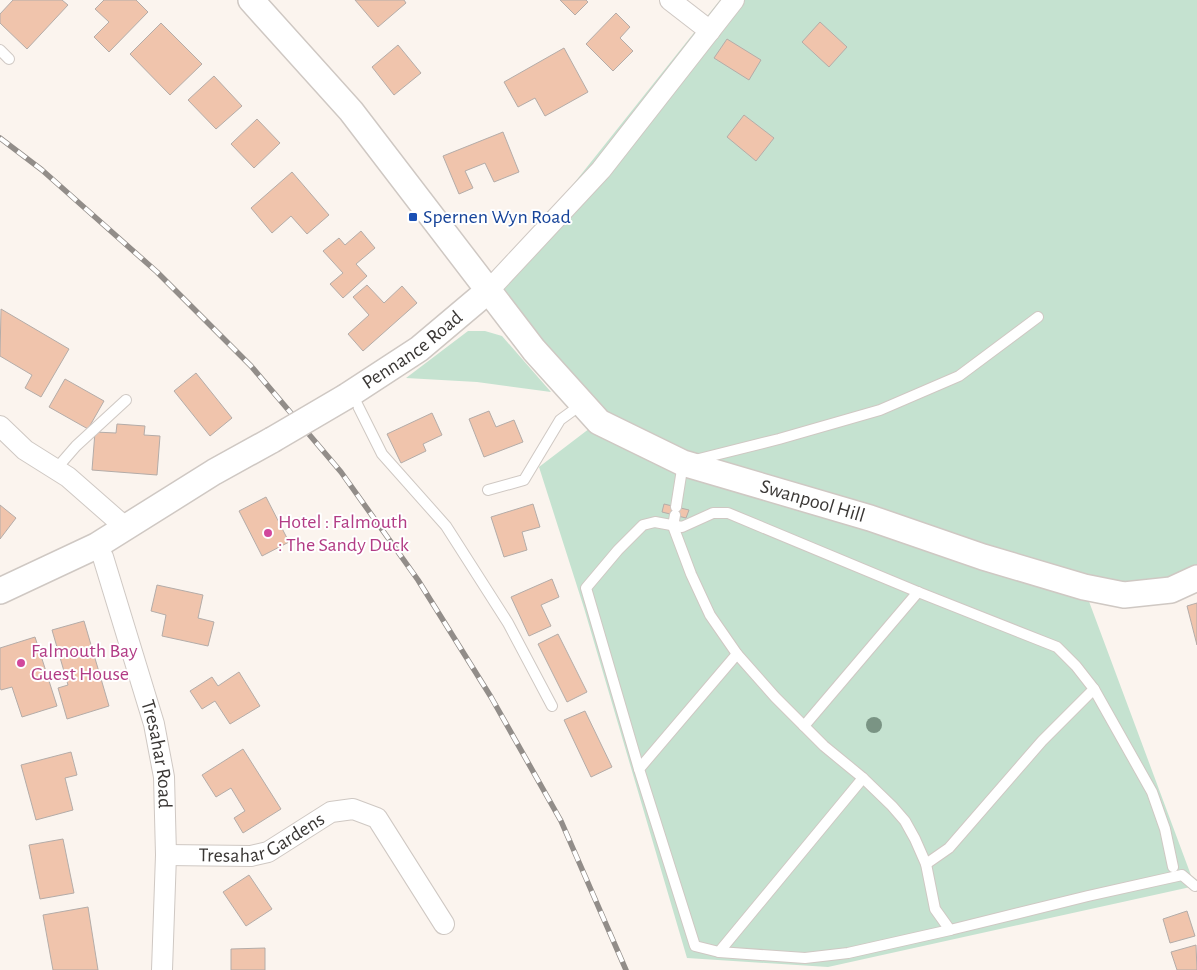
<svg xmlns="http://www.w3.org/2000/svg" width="1197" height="970" font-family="'Alegreya Sans',sans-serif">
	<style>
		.green { fill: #c5e2d0 }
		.building { fill: #f0c4ac; stroke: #b4aca8 }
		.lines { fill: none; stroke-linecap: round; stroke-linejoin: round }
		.service-casing { stroke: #cfc8c3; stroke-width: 12 }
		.minor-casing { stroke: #cfc8c3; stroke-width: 22 }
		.tertiary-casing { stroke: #cfc8c3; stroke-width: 28 }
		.service { stroke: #fff; stroke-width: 10 }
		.minor { stroke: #fff; stroke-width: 20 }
		.tertiary { stroke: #fff; stroke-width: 25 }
		.rail-casing { stroke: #928d89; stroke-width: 5.5 }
		.rail { stroke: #fff; stroke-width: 4; stroke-dasharray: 11; stroke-linecap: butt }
		.tertiary-bridge-casing { stroke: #cfc8c3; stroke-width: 28; stroke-linecap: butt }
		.tertiary-bridge { stroke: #fff; stroke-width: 25 }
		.tree { fill: #7a9484 }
		.transit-dot { fill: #1a4fb4; stroke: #fff; stroke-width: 2 }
		.hotel-dot { fill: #d1479c; stroke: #fff; stroke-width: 2 }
		.labels { text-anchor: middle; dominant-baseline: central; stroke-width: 4; stroke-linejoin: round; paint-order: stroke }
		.transit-label { font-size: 20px; fill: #164399; stroke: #fff; text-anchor: start }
		.street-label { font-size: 20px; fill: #3a3735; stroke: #fff }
		.hotel-label { font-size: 20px; fill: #b23c85; stroke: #fff; text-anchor: start }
	</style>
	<rect width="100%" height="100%" fill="#fbf4ee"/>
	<g class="green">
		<polygon points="720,0 1197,0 1197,577 1084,588 1195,886 828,967 687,958 584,608 539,467 598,422 489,290"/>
		<polygon points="468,331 485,331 502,336 551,392 477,382 406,378"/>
	</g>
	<g class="building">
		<polygon points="13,0 62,0 68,5 27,49 0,23 0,14"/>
		<polygon points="104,0 136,0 148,12 109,52 94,37 109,22 95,9"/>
		<polygon points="355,0 404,0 406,3 378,27"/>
		<polygon points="560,0 586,0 588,2 575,15"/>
		<polygon points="616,13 630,27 620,38 633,51 613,71 586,44"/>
		<polygon points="820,22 847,47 829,67 802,42"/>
		<polygon points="161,23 202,64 170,95 130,54"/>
		<polygon points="727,39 761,60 749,80 714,58"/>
		<polygon points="398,45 421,73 394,95 372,67"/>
		<polygon points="564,48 588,92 545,116 535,98 518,107 504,82"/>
		<polygon points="214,76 242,106 216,129 188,100"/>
		<polygon points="744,115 774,138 756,161 727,137"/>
		<polygon points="257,119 280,143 254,168 231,144"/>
		<polygon points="503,132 519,172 494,182 485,163 465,171 473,188 459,194 443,156"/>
		<polygon points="292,172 329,215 307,234 291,216 272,233 251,208"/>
		<polygon points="361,231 375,248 356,264 367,276 343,298 330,284 343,273 323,251 339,238 345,245"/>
		<polygon points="367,285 384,303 402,286 417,303 363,351 348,334 369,315 353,297"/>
		<polygon points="1,309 69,349 41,397 25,388 32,375 0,356"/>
		<polygon points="196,373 232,418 210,436 174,391"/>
		<polygon points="65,379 104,401 88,429 49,407"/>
		<polygon points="489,411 496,427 514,420 523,442 484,457 469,419"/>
		<polygon points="432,413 442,435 423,444 426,451 401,463 387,434"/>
		<polygon points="117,424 145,426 144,435 160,436 157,475 92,470 95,432 116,433"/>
		<polygon points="266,497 289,542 262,556 239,511"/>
		<polygon points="533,504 540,527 522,532 527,550 504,557 491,517"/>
		<polygon points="664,504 689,510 686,518 662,512"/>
		<polygon points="0,505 16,518 0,539"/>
		<polygon points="552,579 559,597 541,605 551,626 529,636 511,597"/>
		<polygon points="157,585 203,595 198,618 214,622 208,646 162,636 166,615 151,611"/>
		<polygon points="1197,603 1197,645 1187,606"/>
		<polygon points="84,621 109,706 67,719 58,688 68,685 52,630"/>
		<polygon points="558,634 587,692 567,702 538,644"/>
		<polygon points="35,637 57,706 22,717 12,687 1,690 0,688 0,648"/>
		<polygon points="239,672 260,706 230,724 215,701 202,709 190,691 212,677 218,686"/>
		<polygon points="585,711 612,767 591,777 564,720"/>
		<polygon points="243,749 281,809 243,833 234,818 245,811 231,788 216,797 202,775"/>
		<polygon points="71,752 77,775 65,778 73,810 36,820 21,765"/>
		<polygon points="63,839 74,893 40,899 29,845"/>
		<polygon points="249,875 272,909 246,926 223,892"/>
		<polygon points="88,907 98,970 53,970 43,915"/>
		<polygon points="1187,911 1195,936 1170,943 1163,919"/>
		<polygon points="1196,945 1197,970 1177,970 1171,952"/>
		<polygon points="265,948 265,970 231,970 231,949"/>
	</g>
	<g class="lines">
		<defs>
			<g id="service">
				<polyline points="0,50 9,59"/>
				<polyline points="352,394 382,454 446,526 508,623 552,706"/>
				<polyline points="56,469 76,446 126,400"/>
				<polyline points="488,490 524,480 560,420 582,404"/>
				<polyline points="676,507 683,463 779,439 880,410 959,376 1038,317"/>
				<polyline points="675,515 673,526 691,574 710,615 737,654 775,697 824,746 863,778 892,806 905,821 915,839 926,864 935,909 950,930 1088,896 1182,875 1195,886"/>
				<polyline points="737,654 639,769 695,946 719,952 863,778"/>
				<polyline points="1094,689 1152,792 1165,829 1173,867"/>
				<polyline points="804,726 918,592"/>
				<polyline points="639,769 586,588 618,550 643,525 655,522 682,527 713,513 728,513 918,592 1057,647 1076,666 1094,689 1042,741 949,848 926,864"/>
				<polyline points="719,952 805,958 848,953 950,930"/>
			</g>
			<g id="minor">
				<polyline points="670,0 710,31"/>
				<polyline points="489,290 601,170 734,0"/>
				<polyline points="0,426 25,450 68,477 125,527"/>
				<path id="s1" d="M96,546L103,557L154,724L164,777L166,855L162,970"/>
				<path id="s2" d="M166,855L251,856L268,852L331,812L353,809L377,818L444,924"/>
			</g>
			<g id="tertiary">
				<path id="s3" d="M251,0L351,111L534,350L599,422L683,463L870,518L983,557L1084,587L1124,595L1171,590L1197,578"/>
				<path id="s4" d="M347,396L419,349L489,290"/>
				<polyline points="0,591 96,546 214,472 272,440"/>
			</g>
		</defs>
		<use href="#service" class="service-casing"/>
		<use href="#minor" class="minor-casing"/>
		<use href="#tertiary" class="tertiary-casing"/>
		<use href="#service" class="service"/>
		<use href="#minor" class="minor"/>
		<use href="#tertiary" class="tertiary"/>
		<defs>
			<polyline id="rail" points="0,138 42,170 157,272 251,366 341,472 418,580 491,697 561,821 626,970"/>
		</defs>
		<use href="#rail" class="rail-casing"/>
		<use href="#rail" class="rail"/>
		<defs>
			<polyline id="tertiary-bridge" points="272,440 347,396"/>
		</defs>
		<use href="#tertiary-bridge" class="tertiary-bridge-casing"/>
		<use href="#tertiary-bridge" class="tertiary-bridge"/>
	</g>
	<circle class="tree" cx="874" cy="725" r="8"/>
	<rect class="transit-dot" x="408" y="212" width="10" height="10" rx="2.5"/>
	<g class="hotel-dot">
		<circle cx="268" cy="533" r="5"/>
		<circle cx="21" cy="663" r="5"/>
	</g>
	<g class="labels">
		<g class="transit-label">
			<text x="423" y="217">Spernen Wyn Road</text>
		</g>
		<g class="street-label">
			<text stroke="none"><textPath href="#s4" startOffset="80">Pennance Road</textPath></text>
			<text stroke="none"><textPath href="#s3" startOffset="776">Swanpool Hill</textPath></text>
			<text stroke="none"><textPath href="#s1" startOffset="218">Tresahar Road</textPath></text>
			<text stroke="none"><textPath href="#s2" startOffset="100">Tresahar Gardens</textPath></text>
		</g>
		<g class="hotel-label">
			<text x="278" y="522">Hotel : Falmouth<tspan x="278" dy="23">: The Sandy Duck</tspan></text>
			<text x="31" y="651">Falmouth Bay<tspan x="31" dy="23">Guest House</tspan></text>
		</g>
	</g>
</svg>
